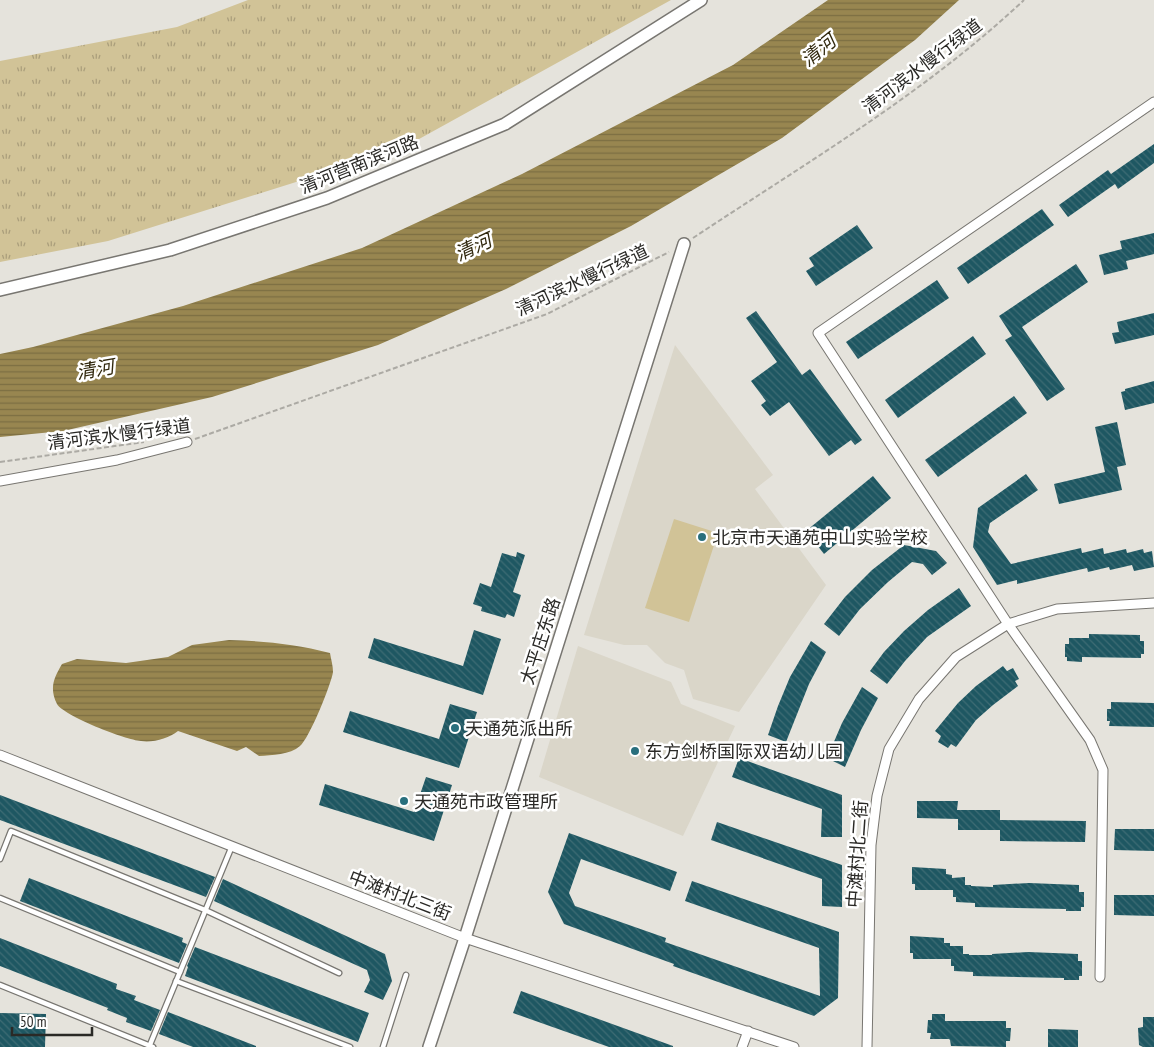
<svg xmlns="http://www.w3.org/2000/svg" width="1154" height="1047" font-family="'PT Sans Narrow','Noto Sans SC',sans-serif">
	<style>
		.built { fill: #dad6c9 }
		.park { fill: url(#park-tufts) }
		.garden { fill: #d1c397 }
		.water { fill: url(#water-rules) }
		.building { fill: url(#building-back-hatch) }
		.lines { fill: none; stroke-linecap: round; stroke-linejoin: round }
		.lane-casing { stroke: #787671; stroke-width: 7 }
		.street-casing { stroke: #787671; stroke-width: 11 }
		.secondary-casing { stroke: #787671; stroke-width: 14 }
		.path { stroke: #acaaa4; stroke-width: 2; stroke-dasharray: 5 2.5; stroke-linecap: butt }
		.lane { stroke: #fff; stroke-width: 4.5 }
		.street { stroke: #fff; stroke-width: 9 }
		.secondary { stroke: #fff; stroke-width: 11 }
		.poi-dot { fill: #296f7d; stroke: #fff; stroke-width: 2 }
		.labels { text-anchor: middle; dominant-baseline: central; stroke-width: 5; stroke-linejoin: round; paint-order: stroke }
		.street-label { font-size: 18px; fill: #2a2926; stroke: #fff }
		.poi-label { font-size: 18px; fill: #2a2926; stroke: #fff; text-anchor: start }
		.water-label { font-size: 19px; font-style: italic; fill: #31280e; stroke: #fff }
	</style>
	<defs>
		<pattern id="park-tufts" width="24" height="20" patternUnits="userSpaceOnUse" patternTransform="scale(1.25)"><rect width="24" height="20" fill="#d1c397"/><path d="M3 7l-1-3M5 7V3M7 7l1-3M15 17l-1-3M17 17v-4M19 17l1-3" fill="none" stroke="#aa9e7b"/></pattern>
		<pattern id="water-rules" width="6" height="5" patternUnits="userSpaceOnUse" patternTransform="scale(1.25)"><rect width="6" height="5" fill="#988650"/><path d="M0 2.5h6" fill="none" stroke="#7c6e42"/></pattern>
		<pattern id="building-back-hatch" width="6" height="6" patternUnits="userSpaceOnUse" patternTransform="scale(1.25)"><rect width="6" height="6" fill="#1e5762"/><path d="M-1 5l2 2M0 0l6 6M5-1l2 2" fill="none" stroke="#3e6c74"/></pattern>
	</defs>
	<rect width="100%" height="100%" fill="#e5e3dc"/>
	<g class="built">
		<polygon points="675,345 773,475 755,489 826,585 739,712 693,699 684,670 665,663 647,645 624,645 584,635"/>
		<polygon points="578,646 671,682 681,704 735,726 683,836 539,777"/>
	</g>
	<polygon class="park" points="248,0 671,0 401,149 108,241 0,262 0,61 177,27"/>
	<polygon class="garden" points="674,519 718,533 689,622 645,608"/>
	<g class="water">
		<polygon points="828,0 959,0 915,40 782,138 631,226 506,289 378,345 212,397 63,431 0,437 0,354 33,347 183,306 362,248 522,174 733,65"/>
		<path d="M229,640C264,641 296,644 330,653C331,659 333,666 333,672C331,685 309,739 300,746C290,755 272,755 259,756L246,747L237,751L178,731C169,738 153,743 141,741C126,740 64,716 57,704C49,688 54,678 62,664L77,659L126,663L168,657L192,645Z"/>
	</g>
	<g class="building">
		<polygon points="1154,144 1154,163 1118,189 1115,184 1068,217 1059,205 1108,170 1111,174"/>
		<polygon points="1042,209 1054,225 968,284 957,268"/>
		<polygon points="857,225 873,248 816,286 806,271 814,266 809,258"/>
		<polygon points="1154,233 1154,254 1126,261 1128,269 1104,275 1099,255 1122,249 1120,241"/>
		<polygon points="1076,264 1088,282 1022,327 1065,389 1047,401 1005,340 1012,336 999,316"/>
		<polygon points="937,280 949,298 858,359 846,342"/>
		<polygon points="756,311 802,375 810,369 862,440 855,445 851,440 829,456 789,402 770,416 761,405 766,401 751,381 777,362 746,318"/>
		<polygon points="1154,313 1154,335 1115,344 1112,333 1119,332 1117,322"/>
		<polygon points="973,336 986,354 898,418 885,400"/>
		<polygon points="1154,381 1154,403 1125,410 1121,392 1125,391 1125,389"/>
		<polygon points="1014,396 1027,413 938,477 925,460"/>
		<polygon points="1117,422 1126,465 1117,467 1122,490 1059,504 1054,484 1105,472 1095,427"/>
		<polygon points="1026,474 1038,490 990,523 988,532 1011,564 1081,548 1082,553 1103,548 1104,554 1126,549 1127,553 1143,549 1144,553 1152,551 1154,567 1134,571 1132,565 1110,570 1109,567 1088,572 1087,568 1017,584 1017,580 997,585 973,547 978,508"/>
		<polygon points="873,476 891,498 824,554 806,531"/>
		<polygon points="904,545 936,551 947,563 932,575 923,564 912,562 888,582 860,609 839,636 824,624 845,597 872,570"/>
		<polygon points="517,552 525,555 513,592 521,595 514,617 507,614 505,618 481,611 482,607 473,604 480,583 491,587 502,553 516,557"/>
		<polygon points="959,588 971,606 927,637 905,661 887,684 870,671 884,652 904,631 928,610"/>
		<polygon points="474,630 501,639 483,695 368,658 374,638 463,666"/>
		<polygon points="1089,634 1140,635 1140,641 1144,641 1144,654 1141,654 1141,658 1082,657 1082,662 1067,661 1067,657 1065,657 1065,644 1069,644 1069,638 1089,638"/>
		<polygon points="811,641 826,652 809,684 786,742 768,735 778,706 790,677"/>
		<polygon points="1003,666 1007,671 1013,668 1019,679 1015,681 1018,686 993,705 976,720 956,747 951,744 948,748 938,742 941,736 935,731 958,703 976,686"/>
		<polygon points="862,687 878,698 861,730 845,767 827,758 842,723"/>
		<polygon points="1111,702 1154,703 1154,727 1109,726 1110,721 1107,721 1107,709 1111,709"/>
		<polygon points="450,704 477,712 459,768 343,732 350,711 439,739"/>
		<polygon points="739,758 842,795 842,837 821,837 822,809 732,777"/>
		<polygon points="426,777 452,785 434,841 319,805 325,784 414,812"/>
		<polygon points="0,795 215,877 206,897 0,820"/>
		<polygon points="917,801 958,801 957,810 1000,810 1000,820 1086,821 1085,842 1000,841 1000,830 958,830 958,819 917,818"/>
		<polygon points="717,822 842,865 842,907 822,906 822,879 711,840"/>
		<polygon points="1115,829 1154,829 1154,851 1114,850"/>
		<polygon points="569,833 677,872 670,891 581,859 569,893 575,906 666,938 665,942 820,996 819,948 685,901 692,881 839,932 838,998 814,1016 673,966 674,964 564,924 548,892"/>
		<polygon points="912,867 946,869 946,874 952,875 952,878 965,877 965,885 971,885 971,886 993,887 993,885 1029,883 1079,885 1079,892 1084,892 1084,907 1081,907 1081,911 1066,911 1066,909 975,907 975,903 956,902 956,897 953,897 953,890 915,890 915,884 912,884"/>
		<polygon points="29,878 183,938 182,942 187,944 179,963 20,901"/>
		<polygon points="223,879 385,954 392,981 383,1000 364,992 370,980 367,970 214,901"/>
		<polygon points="1114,895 1154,895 1154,916 1114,915"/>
		<polygon points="910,936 944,938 944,943 950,943 950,946 963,946 963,954 969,954 969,955 992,955 992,954 1028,952 1078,954 1078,961 1082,961 1082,976 1079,976 1079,980 1064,980 1064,978 973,976 973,972 954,971 954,966 951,966 951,959 913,959 913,953 910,953"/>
		<polygon points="0,938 117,984 116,989 136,996 134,1000 160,1010 151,1031 126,1022 127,1018 107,1010 108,1008 0,966"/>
		<polygon points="195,947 369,1013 358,1042 185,976 188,967 187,966"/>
		<polygon points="521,991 673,1046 673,1047 609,1047 513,1013"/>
		<polygon points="168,1012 256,1046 256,1047 193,1047 159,1034"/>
		<polygon points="0,1013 46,1014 45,1047 0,1047"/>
		<polygon points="932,1014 945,1014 945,1021 1006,1021 1006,1028 1011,1028 1010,1041 1006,1041 1006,1047 951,1046 950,1040 949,1039 930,1039 931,1033 927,1033 928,1020 932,1020"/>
		<polygon points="1143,1017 1154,1017 1154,1047 1143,1047 1139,1045 1138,1028 1143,1027"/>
		<polygon points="1048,1029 1078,1030 1078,1047 1048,1047"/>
	</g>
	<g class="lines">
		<defs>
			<g id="lane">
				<polyline points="0,859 11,831 205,910 339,973"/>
				<polyline points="0,898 180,972"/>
				<polyline points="176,981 350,1047"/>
				<polyline points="0,985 153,1047"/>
				<polyline points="149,1047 232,846"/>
				<polyline points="383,1047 406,975"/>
			</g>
			<g id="street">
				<polyline points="0,481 117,460 187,442"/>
				<polyline points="0,755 465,938 794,1047"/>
				<polyline points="1100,977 1103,770 1090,740 1008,624 818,333 1154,102"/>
				<polyline points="742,1047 748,1031"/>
				<polyline points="867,1047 871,845 877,796 889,749 919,699 956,657 1008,624 1057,609 1154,603"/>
			</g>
			<g id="secondary">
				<polyline points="0,290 170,250 327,198 505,124 701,0"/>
				<polyline points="429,1047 465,938 684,244"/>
			</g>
		</defs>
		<use href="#lane" class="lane-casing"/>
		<use href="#street" class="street-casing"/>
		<use href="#secondary" class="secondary-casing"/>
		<g class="path">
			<path d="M693,238C806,163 925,93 1024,0"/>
			<polyline points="195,439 547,314 669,252"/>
			<polyline points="0,462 144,442"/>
		</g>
		<use href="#lane" class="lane"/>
		<use href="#street" class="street"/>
		<use href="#secondary" class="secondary"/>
	</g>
	<g class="poi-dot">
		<circle cx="702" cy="537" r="5"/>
		<circle cx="455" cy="728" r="5"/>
		<circle cx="635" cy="751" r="5"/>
		<circle cx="404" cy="801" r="5"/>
	</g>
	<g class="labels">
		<g class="street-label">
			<text transform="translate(922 66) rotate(-37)">清河滨水慢行绿道</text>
			<text transform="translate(359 164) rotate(-22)">清河营南滨河路</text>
			<text transform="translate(582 280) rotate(-25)">清河滨水慢行绿道</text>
			<text transform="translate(119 434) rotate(-7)">清河滨水慢行绿道</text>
			<text transform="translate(540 641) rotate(-72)">太平庄东路</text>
			<text transform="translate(857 854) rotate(-86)">中滩村北二街</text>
			<text transform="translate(400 895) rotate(21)">中滩村北三街</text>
		</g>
		<g class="poi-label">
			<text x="712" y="537">北京市天通苑中山实验学校</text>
			<text x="465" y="728">天通苑派出所</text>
			<text x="645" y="751">东方剑桥国际双语幼儿园</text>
			<text x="414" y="801">天通苑市政管理所</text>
		</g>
		<g class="water-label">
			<text transform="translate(818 50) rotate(-39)">清河</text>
			<text transform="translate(473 247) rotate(-25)">清河</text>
			<text transform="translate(95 369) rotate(-10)">清河</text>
		</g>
	</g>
	<path d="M12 1027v8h80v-8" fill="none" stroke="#2a2926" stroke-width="2.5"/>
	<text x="20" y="1027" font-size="15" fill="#2a2926" stroke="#ffffff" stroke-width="4" paint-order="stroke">50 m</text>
</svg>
